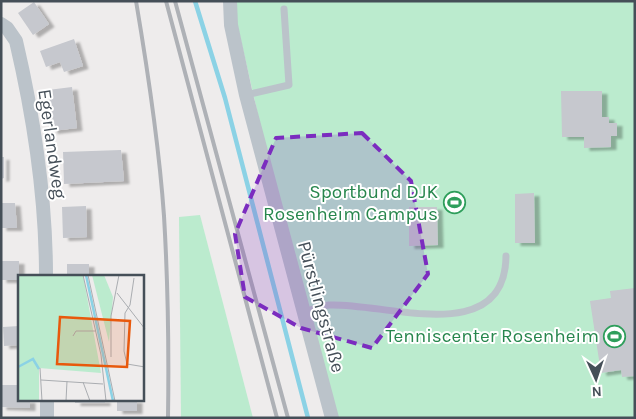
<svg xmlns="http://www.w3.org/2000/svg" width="636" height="419" font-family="Karla,sans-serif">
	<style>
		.green { fill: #bbebce }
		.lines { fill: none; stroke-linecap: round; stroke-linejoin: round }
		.stream { stroke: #8bd2e5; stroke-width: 4.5 }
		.building { fill: #c6c8ce; filter: url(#shadow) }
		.lane { stroke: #bbc3ca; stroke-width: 7 }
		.street { stroke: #bbc3ca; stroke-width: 14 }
		.rail { stroke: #aeb1b6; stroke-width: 4 }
		.marked { fill: #7b2cbf; fill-opacity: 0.2; stroke: #7b2cbf; stroke-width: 4; stroke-dasharray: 10 6; stroke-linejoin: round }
		.labels { text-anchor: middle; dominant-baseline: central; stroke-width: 4; stroke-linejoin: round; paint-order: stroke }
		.street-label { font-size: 19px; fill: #454f58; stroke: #fff }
		.leisure-label { font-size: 19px; fill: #27864d; stroke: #fff; text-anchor: end }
		.inset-river { fill: none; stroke: #8bd2e5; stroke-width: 2.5 }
		.inset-road { fill: none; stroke: #aaadb1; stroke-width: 1 }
		.view { fill: #e8590c; fill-opacity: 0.15; stroke: #e8590c; stroke-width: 2.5 }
		.inset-edge { fill: none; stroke: #454f58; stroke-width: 2.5 }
	</style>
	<defs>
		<filter id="shadow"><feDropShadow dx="5.5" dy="3" stdDeviation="1" flood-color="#0004"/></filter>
	</defs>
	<rect width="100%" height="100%" fill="#eeecec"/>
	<g class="green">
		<polygon points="232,1 635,1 635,418 332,418 303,312"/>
		<polygon points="200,215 253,418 181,418 179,217"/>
	</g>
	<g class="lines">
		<polyline class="stream" points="195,1 225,98 308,418"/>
	</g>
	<g class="building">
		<polygon points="34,2 49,24 33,35 18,13"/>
		<polygon points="74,39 83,66 64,72 60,62 46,67 40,51"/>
		<polygon points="72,87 77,128 52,131 48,90"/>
		<polygon points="561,91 602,91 602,117 609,117 609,123 617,123 617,136 611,136 611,147 584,148 584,137 562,137"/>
		<polygon points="121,150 124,181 64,184 63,152"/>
		<polygon points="1,157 4,157 4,178 1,179"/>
		<polygon points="534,193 535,243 515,243 515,194"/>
		<polygon points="1,203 15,203 17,228 1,228"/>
		<polygon points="86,206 87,237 63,238 62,207"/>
		<polygon points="409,207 437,207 438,245 409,246"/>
		<rect x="1" y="261" width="18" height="19"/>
		<rect x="67" y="264" width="22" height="12"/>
		<polygon points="635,288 635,376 622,377 621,370 601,373 590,301 611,298 610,291"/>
		<polygon points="19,326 19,345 4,346 3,327"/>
		<polygon points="1,385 19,385 19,400 30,400 30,408 1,407"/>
		<rect x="75" y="400" width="30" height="3"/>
		<rect x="117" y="400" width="20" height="11"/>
	</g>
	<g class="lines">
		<g class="lane">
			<polyline points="246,95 289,85 284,9"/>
			<path d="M303,312C311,310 321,306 329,305C384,302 505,349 506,256"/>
		</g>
		<g class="street">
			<polyline points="230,1 231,25 246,95 332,418"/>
			<path d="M1,24L7,28L16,41C34,118 46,198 46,276"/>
			<polyline points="47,400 47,418"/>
		</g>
		<g class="rail">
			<path d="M136,1C148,72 159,144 164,216C168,283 169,351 168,418"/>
			<polyline points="166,1 277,418"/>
			<polyline points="175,1 288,418"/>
		</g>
	</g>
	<path class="marked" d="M362,133L411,181L428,274L372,348L301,328L245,297L235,234L276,138Z"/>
	<defs>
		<symbol id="stadium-ring" viewBox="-11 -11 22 22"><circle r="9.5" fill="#fff" stroke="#2e9e5b" stroke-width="1.5"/><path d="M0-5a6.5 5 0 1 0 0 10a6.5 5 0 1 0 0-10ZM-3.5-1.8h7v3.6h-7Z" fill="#2e9e5b"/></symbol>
	</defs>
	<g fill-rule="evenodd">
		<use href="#stadium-ring" x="442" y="190" width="25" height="25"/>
		<use href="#stadium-ring" x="602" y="324" width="25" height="25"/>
	</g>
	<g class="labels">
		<g class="street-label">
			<text transform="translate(52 144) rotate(82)">Egerlandweg</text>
			<text transform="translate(321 307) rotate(75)">Pürstlingstraße</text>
		</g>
		<g class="leisure-label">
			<text x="438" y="192">Sportbund DJK<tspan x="438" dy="22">Rosenheim Campus</tspan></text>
			<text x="599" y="336">Tenniscenter Rosenheim</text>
		</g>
	</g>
	<g transform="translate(18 275)">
		<rect width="126" height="126" fill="#eeecec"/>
		<path d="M0,0H65L83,98L21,93V126H0ZM74,0H86L95,22L91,67Z" fill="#bbebce"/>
		<path class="inset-river" d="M68,0L95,126M0,92L15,84L21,94"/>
		<path class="inset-road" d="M65,0L83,80L88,126M70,0L97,126M116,3L112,30L107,38L106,76L109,89L127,92M99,18L127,54M55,61L58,56H78M93,82V41L101,0M22,93L24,126M23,105L85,109M65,107L72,126M48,126L49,106"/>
		<path class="view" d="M42,42L112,46L109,92L39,89Z"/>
		<rect width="126" height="126" class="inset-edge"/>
	</g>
	<rect width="636" height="419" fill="none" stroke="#454f58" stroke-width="5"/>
	<g transform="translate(596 379) rotate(177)" stroke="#ffffff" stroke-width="4" paint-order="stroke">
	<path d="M0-4L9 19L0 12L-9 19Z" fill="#454f58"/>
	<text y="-8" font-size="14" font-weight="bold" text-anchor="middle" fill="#454f58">N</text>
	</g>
</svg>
